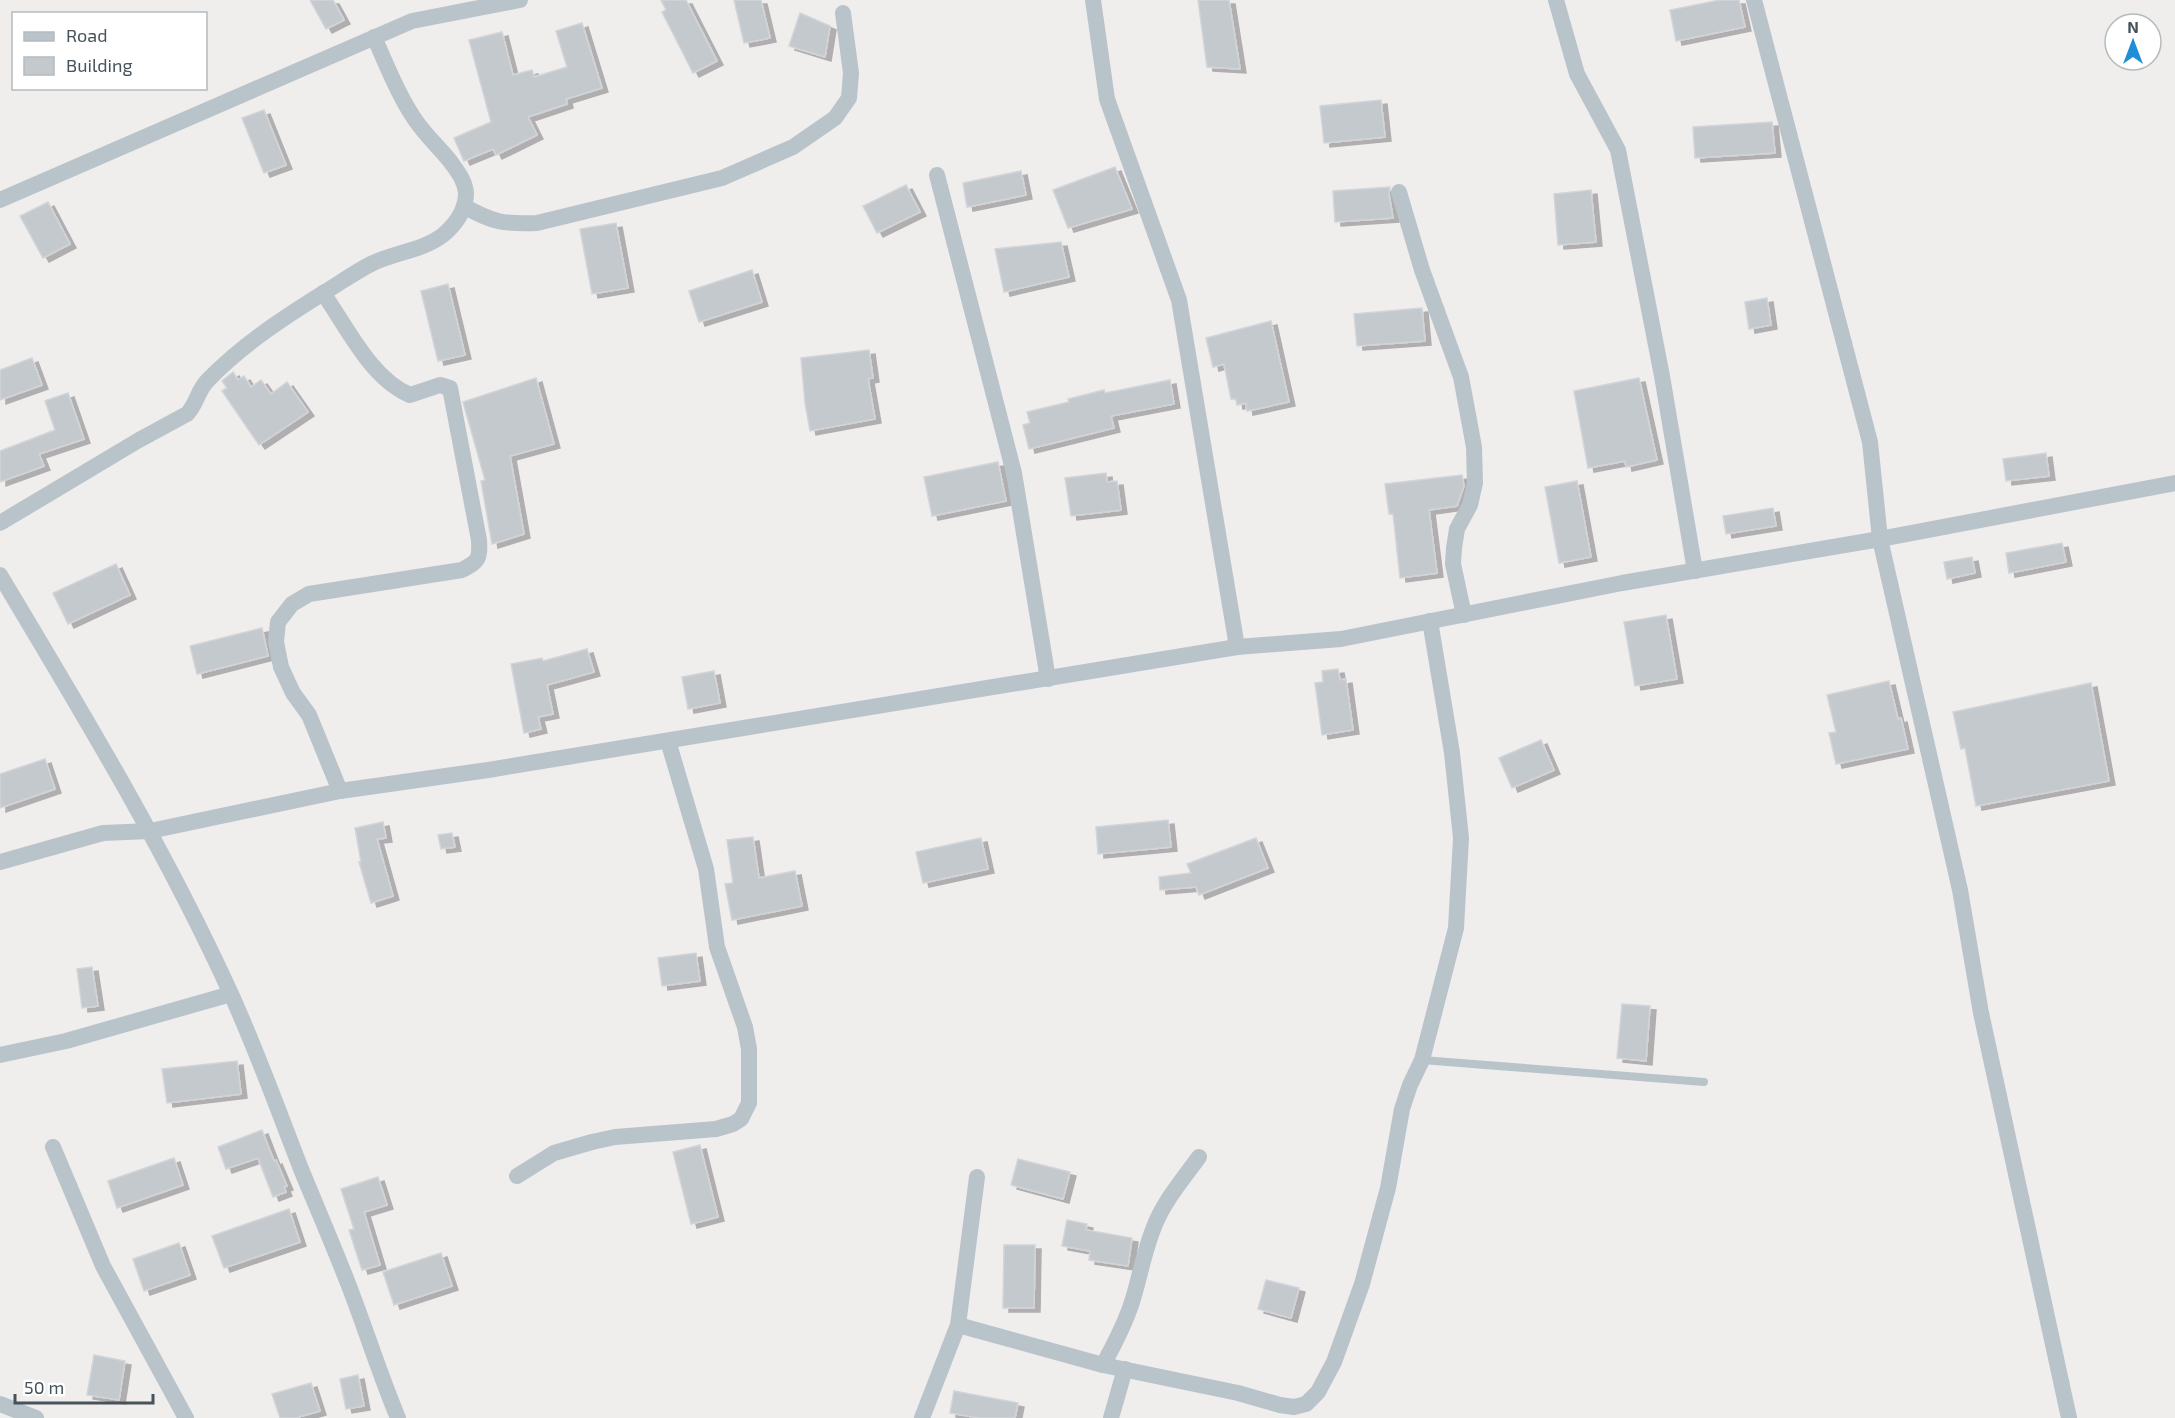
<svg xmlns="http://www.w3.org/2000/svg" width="2175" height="1418" font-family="'Exo 2',sans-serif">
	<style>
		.building { fill: #c4c9cd; stroke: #d1d4d8; stroke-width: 1.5; filter: url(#shadow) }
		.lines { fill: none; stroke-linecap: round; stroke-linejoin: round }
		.service { stroke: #b9c4ca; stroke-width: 8 }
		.minor { stroke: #b9c4ca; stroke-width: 16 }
	</style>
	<defs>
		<filter id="shadow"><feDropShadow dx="6" dy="4" stdDeviation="0" flood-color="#0004"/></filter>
	</defs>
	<rect width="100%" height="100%" fill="#f0eded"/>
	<g class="building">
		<polygon points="310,0 333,0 344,20 326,29"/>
		<polygon points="661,0 686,0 717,61 693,73 662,12 666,10"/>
		<polygon points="734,0 761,0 770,38 744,43"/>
		<polygon points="1198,0 1229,0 1240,69 1207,67"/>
		<polygon points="1720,0 1739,0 1745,27 1676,41 1670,10"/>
		<polygon points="800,13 830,26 825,57 789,46"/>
		<polygon points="582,23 602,88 566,99 567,104 528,117 537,135 496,155 493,149 464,161 454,138 491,122 469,40 502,32 513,75 532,70 534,77 567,67 556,31"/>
		<polygon points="1381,100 1385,137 1324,143 1320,106"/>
		<polygon points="264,110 286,165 264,173 242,118"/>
		<polygon points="1772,122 1775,153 1695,158 1693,127"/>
		<polygon points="1115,167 1132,209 1068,228 1053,190"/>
		<polygon points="1021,171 1026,195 967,207 963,183"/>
		<polygon points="906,185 920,212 877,233 863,206"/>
		<polygon points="1390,187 1389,194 1393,218 1335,222 1333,191"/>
		<polygon points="1591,190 1596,242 1558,245 1554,194"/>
		<polygon points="48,202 70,244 43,258 20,216"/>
		<polygon points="616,223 628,288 592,294 580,229"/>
		<polygon points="1061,242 1069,277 1004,292 995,249"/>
		<polygon points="752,270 762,302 699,322 689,291"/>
		<polygon points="448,284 465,355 438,361 421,291"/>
		<polygon points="1767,298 1771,325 1749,329 1745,302"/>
		<polygon points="1422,308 1425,341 1357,346 1354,314"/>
		<polygon points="1271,321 1289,402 1247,411 1246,403 1237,405 1236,399 1231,399 1224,364 1213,367 1206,338"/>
		<polygon points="869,350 873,378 868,379 875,419 810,431 805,403 801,358"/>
		<polygon points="32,358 42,385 0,400 0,370"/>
		<polygon points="233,372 238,380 244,376 251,387 261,380 271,394 287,382 308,412 259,445 222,391 227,388 222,381"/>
		<polygon points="536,378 554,444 510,456 524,534 492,544 481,481 485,480 463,402"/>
		<polygon points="1639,378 1657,460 1626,467 1625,461 1588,468 1574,391"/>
		<polygon points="1170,380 1174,404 1111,416 1114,428 1029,449 1023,425 1030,423 1027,412 1069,402 1068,399 1104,390 1105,393"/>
		<polygon points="68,393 84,439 39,454 44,466 0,482 0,451 55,430 45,401"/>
		<polygon points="2046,453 2049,476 2006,481 2003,459"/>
		<polygon points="998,462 1006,501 932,516 924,477"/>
		<polygon points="1106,473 1107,482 1117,481 1121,510 1071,516 1065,478"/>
		<polygon points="1462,475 1464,486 1457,506 1429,510 1437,573 1400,578 1393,514 1389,514 1385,484"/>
		<polygon points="1577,481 1591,557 1559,563 1545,487"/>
		<polygon points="1773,508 1776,526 1726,534 1723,516"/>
		<polygon points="2062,543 2066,562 2009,573 2006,553"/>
		<polygon points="1972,557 1975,573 1947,579 1944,562"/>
		<polygon points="116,564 130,595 68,624 53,593"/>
		<polygon points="1666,615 1677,679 1635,686 1624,622"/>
		<polygon points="262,628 268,656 197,674 190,646"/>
		<polygon points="587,649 594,672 547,685 553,714 538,717 541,729 524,733 511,664 542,658 543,661"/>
		<polygon points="1338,669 1340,680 1346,679 1353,730 1322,735 1315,683 1323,682 1322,671"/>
		<polygon points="714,671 720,703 688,709 682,677"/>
		<polygon points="1889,681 1898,719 1901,718 1908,749 1836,764 1829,733 1836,732 1827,695"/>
		<polygon points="2091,683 2109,781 1976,806 1965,748 1961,749 1953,712"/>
		<polygon points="1541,740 1554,770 1512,788 1499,758"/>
		<polygon points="45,759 55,789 0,808 0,774"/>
		<polygon points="1168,820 1171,847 1098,854 1096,827"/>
		<polygon points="383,822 386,838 377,839 393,896 371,903 359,862 361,862 355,828"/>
		<polygon points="452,833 455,847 441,849 438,835"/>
		<polygon points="753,837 759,878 795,871 802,906 732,920 725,884 733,883 727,840"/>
		<polygon points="981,838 988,869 923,883 916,852"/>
		<polygon points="1256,838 1268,868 1199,895 1196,887 1160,890 1159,877 1191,873 1187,864"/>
		<polygon points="696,953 700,981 662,986 658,958"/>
		<polygon points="92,967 98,1006 82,1008 77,969"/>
		<polygon points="1622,1004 1650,1006 1646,1061 1617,1058"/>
		<polygon points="237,1061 241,1094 167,1103 162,1069"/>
		<polygon points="262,1130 274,1161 276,1160 287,1186 284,1187 286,1192 273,1197 258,1158 226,1169 218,1147"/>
		<polygon points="700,1145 718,1217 691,1224 673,1152"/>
		<polygon points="174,1158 183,1185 117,1208 108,1181"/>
		<polygon points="1018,1159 1070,1172 1063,1199 1011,1185"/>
		<polygon points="378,1177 387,1205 364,1212 380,1265 362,1270 349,1230 354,1229 341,1189"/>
		<polygon points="289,1209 300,1242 224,1268 212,1236"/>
		<polygon points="1067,1220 1087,1224 1086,1230 1132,1238 1128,1266 1089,1260 1090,1251 1062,1246"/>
		<polygon points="179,1243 190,1275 144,1291 133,1259"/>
		<polygon points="1004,1245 1035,1245 1034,1308 1003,1308"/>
		<polygon points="441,1253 452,1286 394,1305 383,1272"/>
		<polygon points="1266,1280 1299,1288 1291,1318 1258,1309"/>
		<polygon points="94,1355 125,1361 119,1400 87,1395"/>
		<polygon points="358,1375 364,1406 346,1409 340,1379"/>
		<polygon points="311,1383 320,1411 295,1418 280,1418 272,1394"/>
		<polygon points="954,1391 1018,1403 1015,1418 979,1418 950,1413"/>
	</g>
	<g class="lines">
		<polyline class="service" points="1422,1060 1704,1082"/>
		<g class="minor">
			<polyline points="1093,0 1107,99 1179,300 1237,647"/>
			<polyline points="1556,0 1577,74 1618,150 1662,376 1695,571"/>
			<polyline points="1754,0 1870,442 1880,539 1960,890 1981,1013 2069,1418"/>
			<polyline points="937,175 1014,473 1048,679"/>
			<polyline points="1399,192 1422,270 1461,377 1474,447 1475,483 1470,505 1457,529 1454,548 1453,564 1464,615"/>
			<polyline points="0,200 412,21 520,0"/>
			<path d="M464,206C493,223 504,224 537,223L722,178L793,147L835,118L849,98L851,73L843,13"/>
			<path d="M323,293C347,327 371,379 410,395L440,385L450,388L479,540C480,559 479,561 462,570L309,594L292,604L278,622L276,642L281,667L293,693L309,715L340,791"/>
			<path d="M0,523L139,440L187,414C197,404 197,391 208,380C242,345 283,318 325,292C340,283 355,272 371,264C395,252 422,251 443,235C456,224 466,211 466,193C465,180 457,171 450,161C438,146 422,132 412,115C396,91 386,63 374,37"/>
			<path d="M0,575C82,712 165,849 231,994C257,1051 278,1110 301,1169C317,1208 334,1247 349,1286C366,1330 380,1375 398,1418"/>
			<polyline points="0,862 103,833 150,831 340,791 488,770 1237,647 1341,639 1622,583 1880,539 2175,483"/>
			<polyline points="0,1055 66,1041 231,994"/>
			<polyline points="53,1147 103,1266 186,1418"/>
			<polyline points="517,1176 554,1153 592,1142 615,1137 716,1129 733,1124 741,1119 749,1103 749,1049 745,1027 717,947 706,869 668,741"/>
			<polyline points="958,1325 1103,1365 1238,1393 1280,1405 1294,1407 1306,1404 1318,1392 1334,1362 1362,1284 1388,1188 1402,1109 1410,1085 1422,1060 1456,928 1461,838 1452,753 1430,621"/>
			<path d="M1103,1365C1114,1345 1125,1324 1132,1302C1140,1277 1144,1251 1154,1227C1164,1201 1183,1179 1199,1157"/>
			<polyline points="0,1404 36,1418"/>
			<polyline points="922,1418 958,1325 977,1177"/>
			<polyline points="1111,1418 1125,1369"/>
		</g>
	</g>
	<rect x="12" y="12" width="195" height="78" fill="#ffffff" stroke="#b5babd" stroke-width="1.5"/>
	<rect x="24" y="32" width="30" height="9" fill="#b9c4ca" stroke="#b5babd" stroke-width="1.5"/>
	<text x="66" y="42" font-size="18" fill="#46535a">Road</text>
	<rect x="24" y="57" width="30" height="18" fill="#c4c9cd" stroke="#b5babd" stroke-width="1.5"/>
	<text x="66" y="72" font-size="18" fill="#46535a">Building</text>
	<g transform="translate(2133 42)"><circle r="28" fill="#ffffff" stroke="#b5babd" stroke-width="1.5"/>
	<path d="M0-4.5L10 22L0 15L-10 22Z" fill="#1e8ed8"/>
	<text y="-9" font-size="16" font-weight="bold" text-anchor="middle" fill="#46535a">N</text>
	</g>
	<path d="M15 1394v9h138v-9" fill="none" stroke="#46535a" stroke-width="3"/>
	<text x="24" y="1394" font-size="18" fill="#46535a" stroke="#ffffff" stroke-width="4.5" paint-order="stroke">50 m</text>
</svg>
